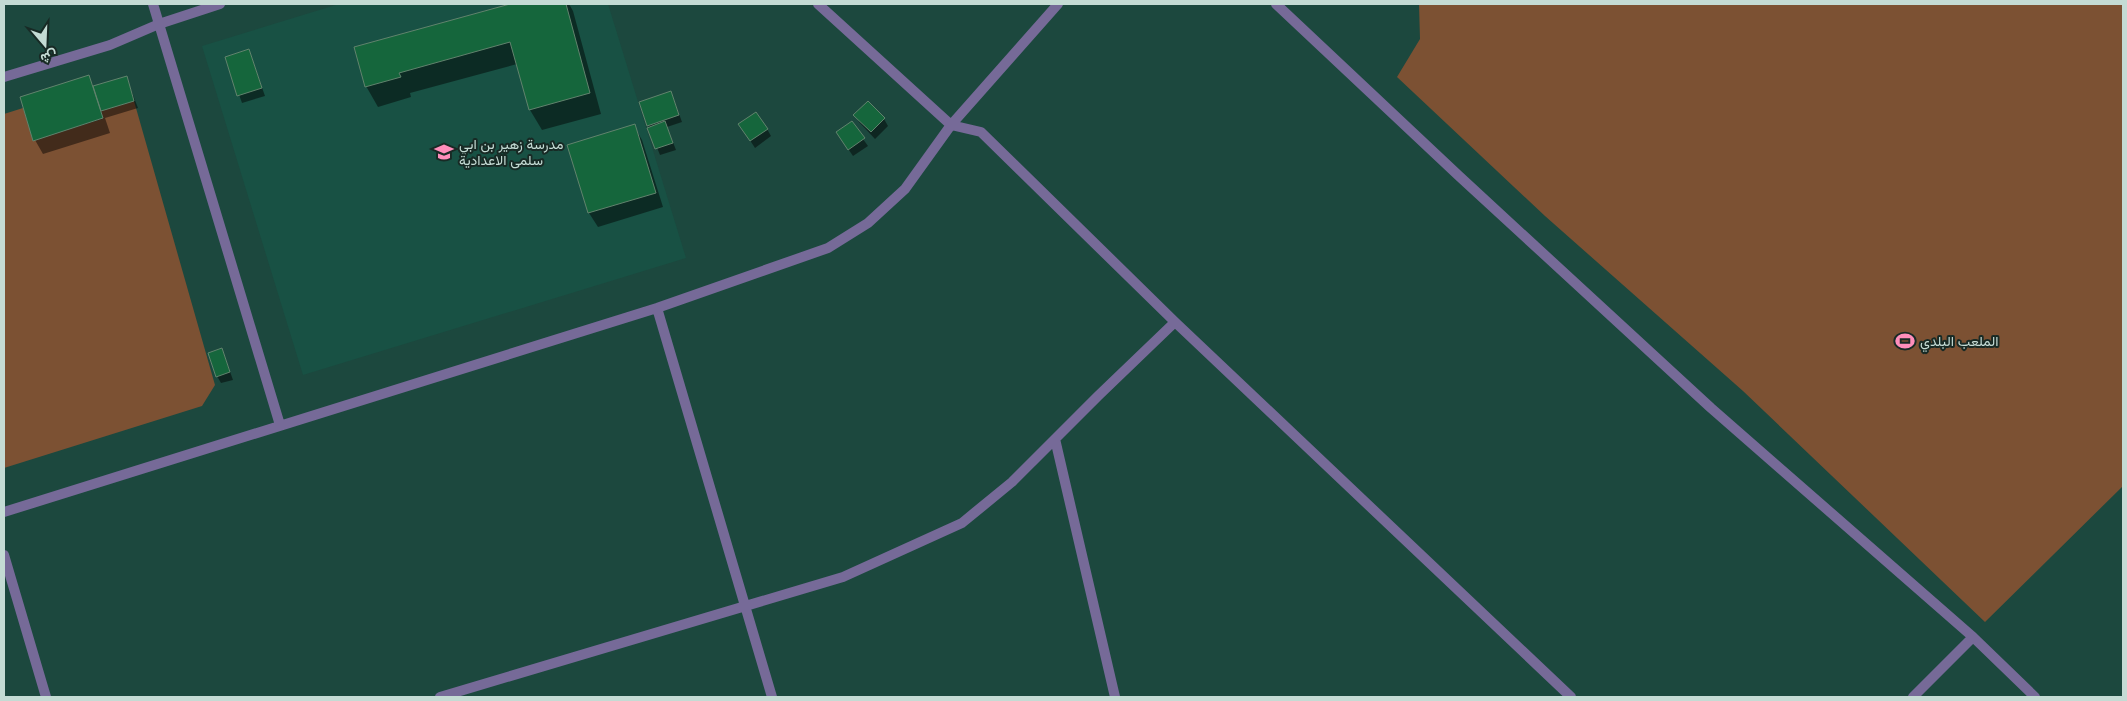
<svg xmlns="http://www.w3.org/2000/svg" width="2127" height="701" font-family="'DM Sans',Vazirmatn,sans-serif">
<rect width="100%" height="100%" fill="#1c483e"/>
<path fill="#185144" d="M339,4H608L686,258L303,375L202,46Z"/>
<path fill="#7c5133" d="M1419,4H2123V486L1985,622L1743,391L1545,216L1397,77L1420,39Z
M134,101L215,385L202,406L4,468V114L23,108L34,140L102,119L101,111Z"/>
<path fill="#0007" d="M515,4H569L573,11L601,114L542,130L530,110L517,64L410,93L411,97L378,107L366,86L355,48Z
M249,51L265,96L242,103L226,58Z
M88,77L94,87L126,77L138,108L105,118L110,133L43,154L35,140Z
M671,92L682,122L667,127L676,150L660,155L648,125Z
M855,115L884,119L888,126L875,139L859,122Z
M634,126L642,140L663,207L598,227L589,213Z
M767,129L771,136L755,148L744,131Z
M863,139L868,146L853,156L842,140Z
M222,349L233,380L221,383L217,376Z"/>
<path fill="#15663c" stroke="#61836d" d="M510,4H566L590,93L529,110L510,42L399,73L401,77L365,87L354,47Z
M249,49L262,88L237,96L225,57Z
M89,75L103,118L33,141L20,97Z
M127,76L134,101L101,111L93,86Z
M671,91L679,115L647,126L639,102Z
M868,101L885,118L871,132L853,115Z
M756,112L768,129L750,141L738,124Z
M665,121L673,143L655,149L647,128Z
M852,121L865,138L848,150L836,132Z
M635,124L656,193L588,213L567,145Z
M222,348L230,372L216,377L208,353Z"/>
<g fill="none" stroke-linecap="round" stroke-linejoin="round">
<path stroke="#766a98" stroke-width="10" d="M153,4L280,425
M818,4L951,125L981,132L1175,322L1571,697
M1276,4L1459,176L1711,408L1973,637L2035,697
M4,77L110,45L159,24L220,4
M657,308L772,697
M1055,439L1115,697
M4,512L657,308L828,248L868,223L905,189L951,125L1058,4
M4,555L46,697
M440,697L843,577L962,523L1012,482L1098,396L1175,322
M1913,697L1973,637"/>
</g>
<defs>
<g id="school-bare" transform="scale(1.5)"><path d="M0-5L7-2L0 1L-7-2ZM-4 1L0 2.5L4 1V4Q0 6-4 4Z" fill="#fe8ebb" stroke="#182a25" stroke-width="2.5" paint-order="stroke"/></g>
<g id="stadium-bare" transform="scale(1.5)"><path d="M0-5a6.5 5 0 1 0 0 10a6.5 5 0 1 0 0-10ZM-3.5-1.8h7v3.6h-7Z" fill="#fe8ebb" stroke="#182a25" stroke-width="2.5" paint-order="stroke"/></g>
</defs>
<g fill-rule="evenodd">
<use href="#school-bare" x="444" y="152"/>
<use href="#stadium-bare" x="1905" y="341"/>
</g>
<g text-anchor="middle" stroke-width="4" stroke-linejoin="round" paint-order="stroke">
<g font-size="14" fill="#c4dbd4" stroke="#182a25" text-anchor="start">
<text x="459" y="149">مدرسة زهير بن ابي<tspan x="459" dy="16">سلمى الاعدادية</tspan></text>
<text x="1920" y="346">الملعب البلدي</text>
</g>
</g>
<rect width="2127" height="701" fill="none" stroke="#c4dbd4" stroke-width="10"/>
<g transform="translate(45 45) rotate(161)" stroke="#182a25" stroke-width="4" paint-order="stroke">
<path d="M0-4L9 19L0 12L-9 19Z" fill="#c4dbd4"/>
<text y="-8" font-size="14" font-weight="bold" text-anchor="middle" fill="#c4dbd4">ش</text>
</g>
</svg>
